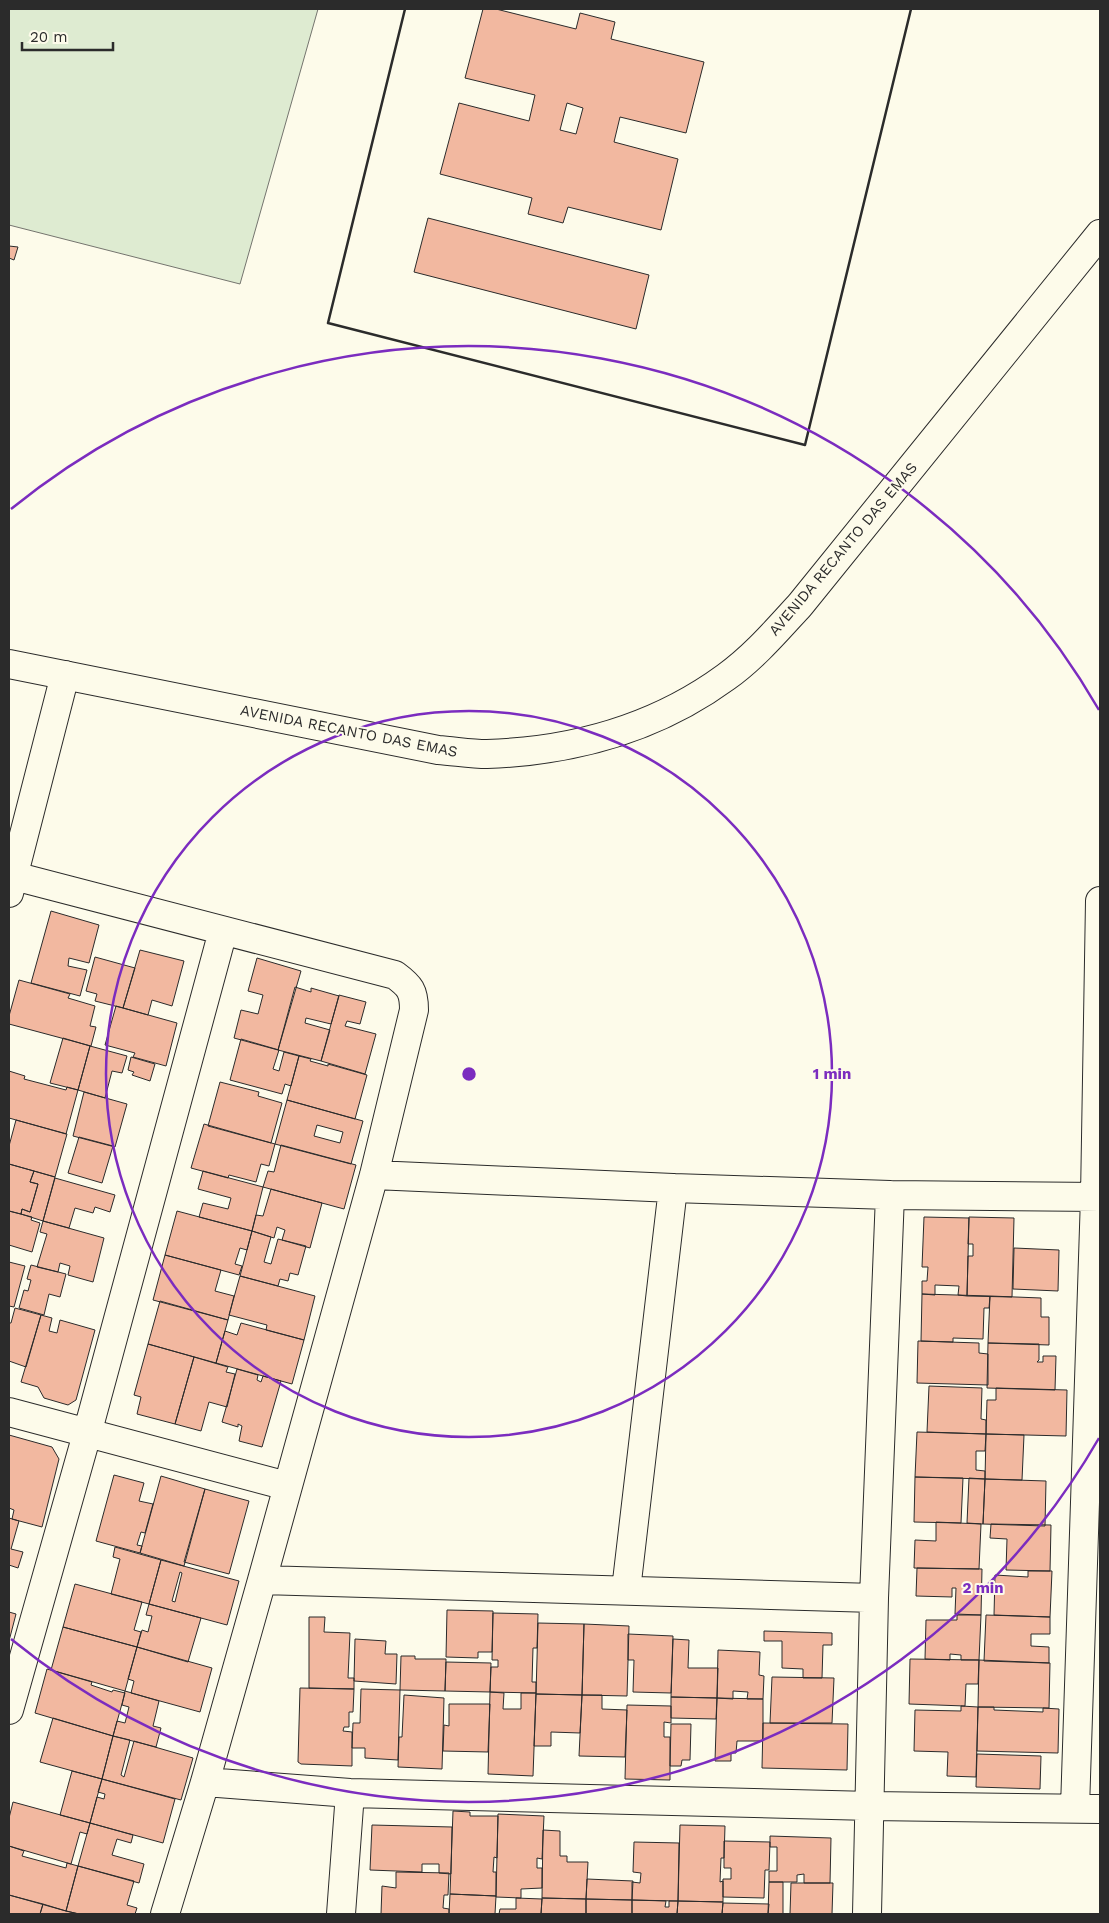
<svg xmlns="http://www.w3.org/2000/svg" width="1109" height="1923" font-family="'Work Sans',sans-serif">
<rect width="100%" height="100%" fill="#fdfbea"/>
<path fill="#deebd1" stroke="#74746e" d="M9,9H318L240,284L9,225Z"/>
<path fill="#f2b8a0" stroke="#2b2b2b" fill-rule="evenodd" d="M483,9H496L576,29L580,13L615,22L611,39L704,62L686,133L620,117L614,142L678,159L661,230L568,207L563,223L528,214L532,198L440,174L459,103L529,121L535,95L465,78ZM567,103L583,108L576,134L560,130Z
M428,218L649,275L636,329L414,272Z
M9,246L18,247L14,260L9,258Z
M51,911L99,925L89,963L69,958L68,966L87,970L80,996L31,983Z
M140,950L184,961L172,1006L152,1000L148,1015L123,1008Z
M95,957L135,968L123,1008L95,1001L97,994L86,991Z
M257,958L301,971L278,1050L234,1038L241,1010L258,1014L263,995L248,991Z
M19,980L70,994L68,998L95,1006L90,1026L96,1027L91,1046L9,1024V1016Z
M295,987L311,992V988L339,996L331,1024L306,1018L305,1023L330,1030L321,1061L278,1050Z
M339,995L366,1002L360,1024L347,1021L345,1026L376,1034L365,1074L321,1061Z
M116,1006L177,1023L166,1066L133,1057L135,1053L105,1045Z
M63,1038L90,1046L78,1090L50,1083Z
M241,1039L279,1050L273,1069L279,1071L284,1052L299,1056L291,1086L285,1084L282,1094L230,1080Z
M90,1046L127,1056L122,1073L112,1071L105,1098L78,1090Z
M299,1056L311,1059L310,1061L328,1066V1064L367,1075L355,1119L287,1100Z
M131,1057L155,1064L150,1081L132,1075L134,1072L128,1070Z
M9,1071L25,1076L24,1079L66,1090L67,1087L78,1090L66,1134L9,1118Z
M220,1082L259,1092L258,1096L282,1103L271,1143L208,1126Z
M84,1092L127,1104L115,1147L73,1136Z
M287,1100L363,1121L351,1164L275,1144ZM317,1125L343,1132L340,1143L314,1136Z
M16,1120L67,1134L55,1177L9,1164V1146Z
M204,1124L275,1144L269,1166L261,1164L256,1182L229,1175L228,1178L191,1168Z
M79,1137L113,1146L102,1183L68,1173Z
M281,1145L356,1165L344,1209L263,1187L268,1171L274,1172Z
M9,1164L34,1171L30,1182L38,1184L30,1212L22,1209L21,1214L9,1211Z
M34,1171L55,1177L43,1221L21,1214L22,1209L30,1212L38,1184L30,1182Z
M203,1171L263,1187L252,1231L199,1217L203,1203L228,1209L231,1198L198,1189Z
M55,1178L115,1195L110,1212L95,1207L93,1213L75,1208L69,1228L43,1221Z
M271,1189L322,1203L310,1248L282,1240L285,1230L277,1227L274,1238L252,1231L256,1215L263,1216Z
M9,1211L32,1217L31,1220L40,1223L32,1252L9,1245Z
M177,1211L252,1231L247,1250L240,1248L235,1264L242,1266L239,1275L165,1255Z
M924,1217L969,1218L967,1296L958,1295L959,1286L935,1285V1295L922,1294V1281H927L928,1267H922Z
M969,1217L1014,1218L1012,1297L967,1296L968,1256H973V1244H968Z
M43,1221L104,1238L93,1282L68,1275L70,1266L60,1263L58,1272L37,1267L47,1234L40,1232Z
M252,1231L271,1237L264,1262L271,1264L278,1239L306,1246L298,1275L290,1273L288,1281L280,1279L278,1286L240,1276Z
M1014,1248L1059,1250L1058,1291L1013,1289Z
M165,1255L221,1270L215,1291L234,1296L228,1320L153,1300Z
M9,1262L25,1266L14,1307L9,1306Z
M31,1265L66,1274L60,1297L49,1294L44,1315L19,1308L24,1290L28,1291L31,1280L27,1279Z
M240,1276L315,1296L304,1340L266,1330L267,1325L229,1315Z
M922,1294L990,1296L989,1308H984L983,1339L953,1338V1342L921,1341Z
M990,1296L1041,1298V1317H1049V1345L988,1343Z
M160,1301L228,1320L216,1363L148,1344Z
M15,1308L41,1315L26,1367L9,1361V1323H11Z
M41,1315L52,1318L49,1331L57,1333L60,1320L95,1330L76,1400L68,1405L44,1398L38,1387L21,1382Z
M241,1323L304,1340L292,1384L216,1363L225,1331L237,1335Z
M918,1341L979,1343V1353L988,1354V1385L917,1383Z
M988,1343L1039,1344V1360L1037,1362H1043V1356H1056L1055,1390L987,1388Z
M148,1344L194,1357L175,1424L137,1414L141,1397L134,1395Z
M194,1357L228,1367L226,1372L235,1374L227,1407L209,1402L201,1431L175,1424Z
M237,1369L258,1375L257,1380L261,1382L263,1376L281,1381L262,1447L239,1441L242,1426L238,1424V1427L222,1422Z
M929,1386L982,1388L981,1419L986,1420V1434L927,1432Z
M996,1388L1067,1390L1066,1436L986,1434L987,1400H996Z
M917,1432L986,1434L985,1451H976V1470L985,1471V1479L915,1477Z
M986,1434L1024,1435L1022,1480L985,1479Z
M9,1435L52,1447L59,1459L42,1527L12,1519L14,1510L9,1508V1510Z
M114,1475L144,1483L139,1501L153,1504L145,1533L141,1532L137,1545L142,1546L140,1553L96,1541Z
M161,1476L205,1489L184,1566L140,1553Z
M915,1477L963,1478L961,1523L914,1522Z
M969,1478L985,1479L983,1524L967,1523Z
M985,1479L1046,1481L1045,1526L983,1524Z
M205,1489L249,1501L229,1574L184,1562Z
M9,1518L19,1521L11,1549L23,1552L18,1568L9,1565Z
M936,1522L981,1524L979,1569L914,1568L915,1540L936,1541Z
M991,1524L1051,1525L1050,1571L1006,1570L1007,1539L990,1538Z
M115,1547L161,1560L149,1604L111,1594L120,1559L113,1557Z
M161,1560L239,1581L227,1625L149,1604ZM180,1572L182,1573L175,1602L172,1601Z
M917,1568L982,1569L981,1615L955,1614L956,1588H952V1597L916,1596Z
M1028,1571H1052L1050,1617L994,1615L995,1575L1028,1577Z
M75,1584L142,1602L134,1630L141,1632L137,1647L63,1627Z
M149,1604L201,1618L188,1662L137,1647L142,1630L148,1632L152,1616L146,1615Z
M447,1610L493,1611L492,1652H478V1658L446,1657Z
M9,1612L16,1614L9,1641Z
M493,1613L538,1614L537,1648H533L532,1682H536V1693L490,1692L491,1667H498V1660H492Z
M957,1615H981L979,1660H961V1655L950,1654V1660L925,1659L926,1620H957Z
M986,1615L1050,1617V1634H1031V1646L1049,1647V1663L984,1661Z
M309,1617H325L324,1632L350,1633L348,1678H354V1689L309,1688Z
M538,1623L584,1624L582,1695L536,1694Z
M584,1624L629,1626L627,1696L582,1695Z
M63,1627L137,1647L125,1691L51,1670Z
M764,1631L832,1633V1645H823L822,1678H803V1669L782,1668V1641H764Z
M628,1634L673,1636L671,1693L633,1692L634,1660H628Z
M355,1639L386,1641L385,1654H397L396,1684L354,1681Z
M673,1639L689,1640L688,1668H718L717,1698L671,1697Z
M137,1647L212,1668L200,1712L131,1693L134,1681L128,1679Z
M718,1650L760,1652L759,1675L764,1676L763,1699H747L748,1692L733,1691V1699L717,1698Z
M401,1656H415V1659H446L445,1691L400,1690Z
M910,1659L979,1660L978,1684H966L965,1706L909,1704Z
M979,1660L1050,1663L1049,1708L978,1707Z
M446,1662L491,1663L490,1692L445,1691Z
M47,1669L92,1682L91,1685L112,1692L113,1690L125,1693L113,1736L35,1713Z
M772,1677L834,1678L832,1723H770Z
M300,1688L354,1689L353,1712H349V1727H344L343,1731L352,1732V1766L301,1764L298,1762Z
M361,1689L400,1690L398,1760L365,1758V1748H352L353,1723H360Z
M125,1691L159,1701L153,1726L161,1728L156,1747L113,1736L117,1721L125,1723L129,1707L122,1705Z
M490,1692L504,1693L503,1709H521V1693H536L533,1776L488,1774Z
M536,1694L582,1695L580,1733L551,1732V1746H534Z
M404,1695L444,1698L442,1769L398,1767L399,1737H402Z
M582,1695H602V1709L627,1710L625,1757L579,1756Z
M671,1697L717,1698L716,1719L671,1718Z
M717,1698L763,1699V1741H737L736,1753H731V1761H715Z
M449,1704H490L488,1752L443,1751L444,1725L449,1726Z
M627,1705L671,1706V1723L664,1722V1737H670V1780L625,1779Z
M961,1706L978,1707L976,1777L947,1776L948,1752L914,1751L915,1710L961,1711Z
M978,1707H994V1710L1043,1712V1708L1059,1709L1058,1753L977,1751Z
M53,1718L113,1736L102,1779L40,1762Z
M763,1723L848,1724L847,1770L762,1768Z
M671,1724H691L690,1760H682L681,1766H670Z
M113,1736L130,1740L121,1775L124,1777L134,1741L193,1758L181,1800L102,1779Z
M977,1754L1041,1756L1040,1789L976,1787Z
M72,1771L102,1779L90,1823L60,1815Z
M102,1779L175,1799L163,1843L90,1823L97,1797L104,1799L105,1794L98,1792Z
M13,1802L90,1823L87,1834L80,1832L71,1864L9,1846V1818Z
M453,1811L470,1812V1816H498L497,1858L494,1857L493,1872H496V1896L450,1894Z
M498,1814L544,1816L542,1859L537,1858V1868H542V1888L521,1889V1898L496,1897Z
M90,1823L133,1835L131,1843L117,1839L112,1855L144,1864L139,1883L78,1866Z
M372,1825L452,1827L451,1874L439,1873V1864H422V1872L370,1870Z
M680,1825L725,1826L724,1858H721L720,1882L723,1881V1902L678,1901Z
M543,1830L560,1831V1856H567V1862H588L586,1899L542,1898Z
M770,1836L831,1838L830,1883H804V1874L797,1875V1882H769V1871H777V1847H770Z
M724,1841L770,1842L769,1870H765L764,1898L723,1897V1879H731V1868H724Z
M634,1842L679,1843L678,1901L632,1900V1882L640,1883L641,1873L633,1872Z
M9,1846L24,1851L22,1856L66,1868L67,1863L78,1866L66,1911L9,1895Z
M78,1866L134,1881L127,1905L137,1908L135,1914H79L66,1911Z
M396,1872L449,1873L448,1895H444L443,1908L449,1909V1914H381L382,1886L396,1888Z
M587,1879L633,1881L632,1900L586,1899Z
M769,1882H783V1914H768Z
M791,1883H833L832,1914H790Z
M450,1894L496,1896L495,1914H449Z
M9,1895L43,1904L40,1914H9Z
M516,1898L542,1899L541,1914H499L500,1909H516Z
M542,1898L586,1899V1914H541Z
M586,1899L632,1900V1914H586Z
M632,1900L666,1901L665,1907H669V1901H678L677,1914H632Z
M678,1901L723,1902L722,1914H677Z
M723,1903L769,1904L768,1914H722Z
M43,1904L66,1911L79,1914H40Z"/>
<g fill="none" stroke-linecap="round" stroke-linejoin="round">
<g stroke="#2b2b2b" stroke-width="30">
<path id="street" d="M14,876L395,975C410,986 414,991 414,1010L374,1175L262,1580L205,1782L165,1914
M9,893L65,675
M374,1175L673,1188L890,1195L1100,1197
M9,1412L287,1486
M262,1580L874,1598
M626,1590L673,1188
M9,1710L87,1434L223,931
M205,1782L350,1793L871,1806L1100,1809
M1075,1808L1095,1197L1100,901
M341,1914L350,1793
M867,1914L874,1598L890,1195"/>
</g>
<g stroke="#2b2b2b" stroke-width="30">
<path id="secondary" d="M9,664L438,750C454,751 471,754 487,754C575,751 655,729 726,677C754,657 777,630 800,605L1100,234"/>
</g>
<use href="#street" stroke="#fdfbea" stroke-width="28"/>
<use href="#secondary" stroke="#fdfbea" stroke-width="28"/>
<path stroke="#2b2b2b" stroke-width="2.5" d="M405,9L328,323L805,445L911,9"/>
</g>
<g fill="none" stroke="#7b2cbf" stroke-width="2.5">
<circle cx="469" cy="1074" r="363"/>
<path d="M1099 1438A727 727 0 0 1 11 1639M11 509A727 727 0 0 1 1099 710"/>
</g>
<g text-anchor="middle" stroke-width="4" stroke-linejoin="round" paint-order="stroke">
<g font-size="15" fill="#2b2b2b" stroke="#fdfbea">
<text transform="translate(843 549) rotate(-50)" y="5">AVENIDA RECANTO DAS EMAS</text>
<text transform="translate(349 731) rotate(11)" y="5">AVENIDA RECANTO DAS EMAS</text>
</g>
</g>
<circle cx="469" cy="1074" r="8" fill="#7b2cbf" stroke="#fdfbea" stroke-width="2.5"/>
<g font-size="15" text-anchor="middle" font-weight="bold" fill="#7b2cbf" stroke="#fdfbea" stroke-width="4" stroke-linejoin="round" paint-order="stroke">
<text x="832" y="1079">1 min</text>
<text x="983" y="1593">2 min</text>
</g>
<rect width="1109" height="1923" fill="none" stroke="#2b2b2b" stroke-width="20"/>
<path d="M22 42v8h91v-8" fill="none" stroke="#2b2b2b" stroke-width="2.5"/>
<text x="30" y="42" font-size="15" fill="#2b2b2b" stroke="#fdfbea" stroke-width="4" paint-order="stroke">20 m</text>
</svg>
